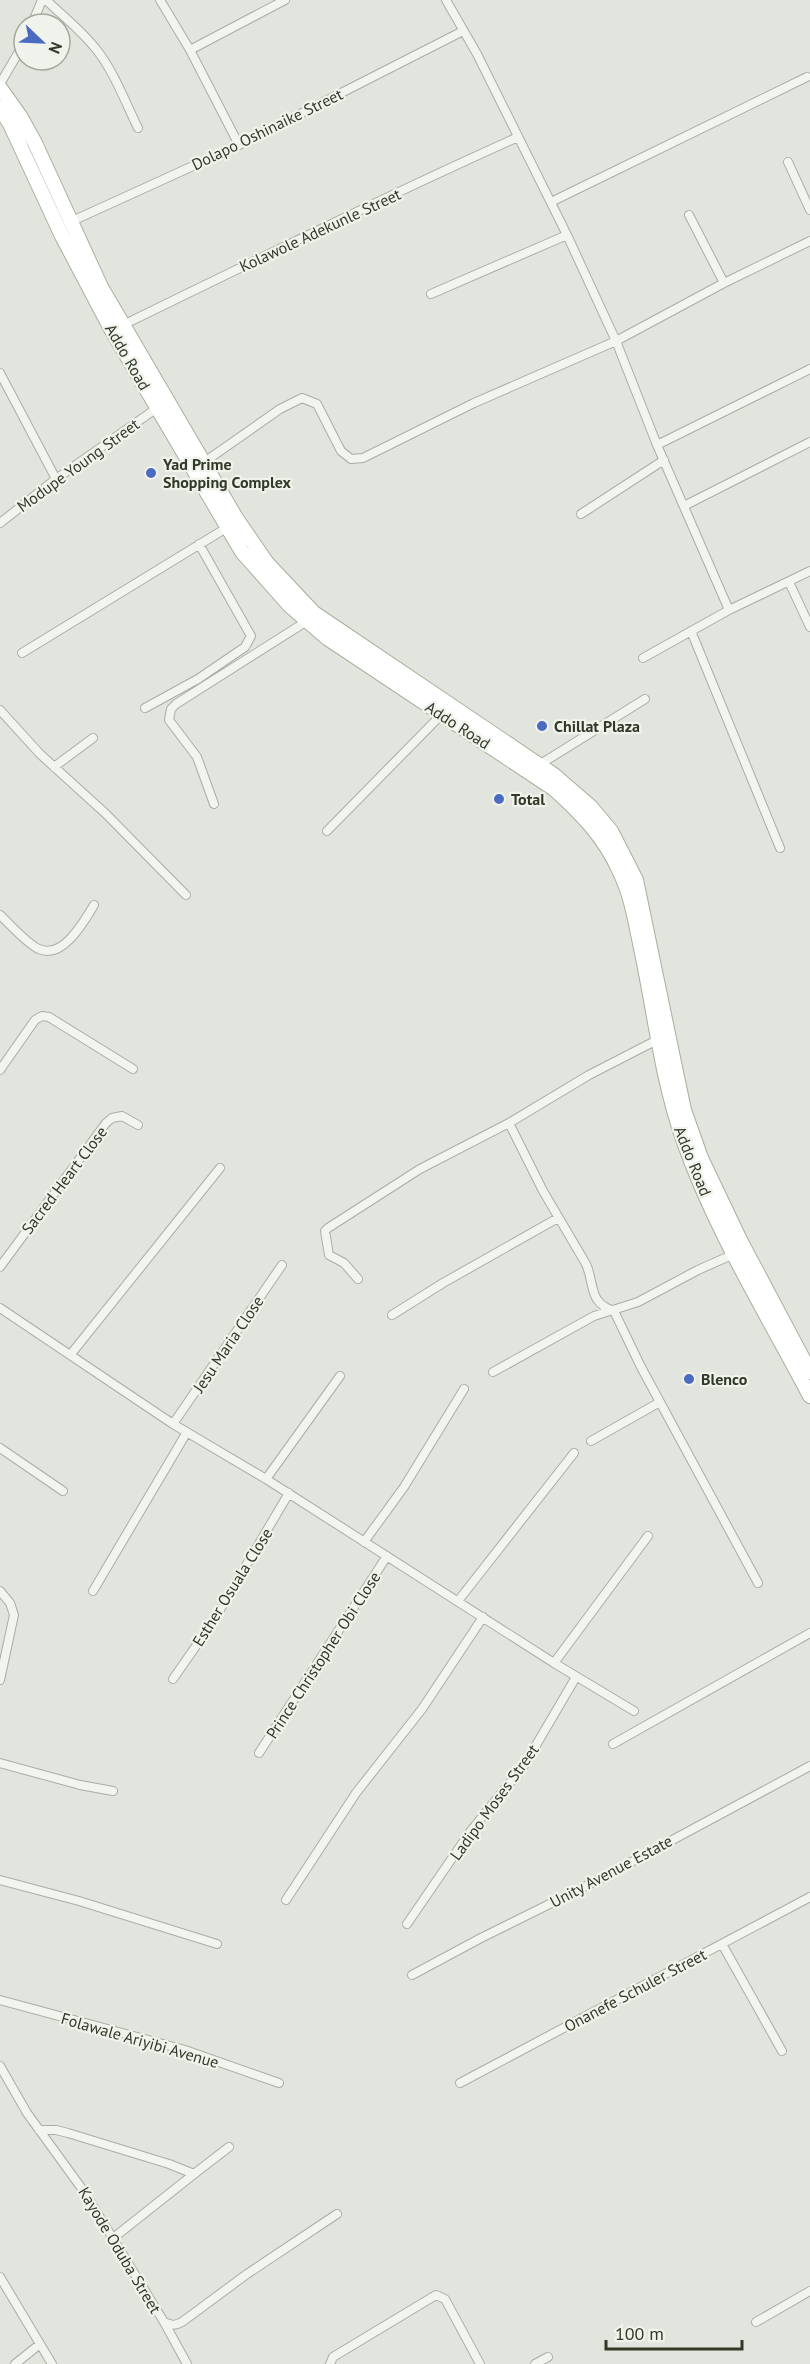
<svg xmlns="http://www.w3.org/2000/svg" width="810" height="2364" font-family="'PT Sans',sans-serif">
<rect width="100%" height="100%" fill="#e1e5dd"/>
<g fill="none" stroke-linecap="round" stroke-linejoin="round">
<g stroke="#a9aea3" stroke-width="10">
<path id="minor" d="M46,0C63,16 82,31 96,49C115,73 125,102 138,128
M160,0L190,50L239,145
M32,24L42,0
M190,50L285,0
M0,84L24,43
M788,162L810,210
M551,202L807,77
M689,215L724,283
M70,222L239,145L463,31
M567,235L616,341L657,445L729,610L810,571
M431,294L567,235L477,54L446,0
M123,325C254,261 385,197 518,137
M0,373L56,479
M657,445L810,369
M200,465L280,409L302,398L317,404L341,451L351,459L363,458L474,403L616,341L724,283L810,241
M684,506L810,442
M581,514L664,460
M0,523L56,479L157,408
M789,582L810,627
M691,631L780,848
M22,653L228,527
M643,658L729,610
M145,708L198,679L245,647L251,636L199,544
M0,710L40,754L105,813L186,895
M539,765L645,699
M54,767L93,738
M214,804L197,757L169,720L171,709L176,704L307,621
M327,831L442,714
M0,915C10,924 27,944 39,949C63,960 85,920 94,905
M0,1070L35,1020L42,1016L49,1017L133,1069
M509,1123L543,1191L586,1264C595,1284 588,1303 614,1311L641,1367L758,1583
M0,1267L106,1123L112,1118L122,1116L138,1125
M358,1279L344,1263L329,1255L325,1231L328,1228L420,1169L509,1123L589,1075L659,1039
M0,1308L173,1424L266,1479L554,1663L634,1711
M392,1315L443,1283L558,1218
M71,1354L220,1168
M493,1372L594,1316L638,1302L698,1270L734,1254
M173,1424L282,1265
M591,1441L660,1402
M0,1448L63,1491
M266,1479L340,1376
M364,1542L404,1487L464,1389
M0,1591L10,1603L14,1615L0,1680
M93,1591L187,1432
M458,1601L574,1453
M554,1663L648,1536
M173,1679L212,1623L289,1493
M613,1744L810,1633
M259,1753L387,1556
M0,1763L80,1785L113,1791
M0,1880L79,1901L217,1944
M286,1900L356,1793L422,1709L483,1617
M407,1924L470,1832L525,1764L576,1677
M722,1944L782,2051
M412,1975L481,1938L598,1880L810,1766
M0,2000L185,2050L279,2083
M0,2066L27,2113L85,2193L164,2322C171,2325 175,2326 182,2322L247,2274L337,2214
M460,2083L810,1897
M39,2130H56L68,2133L169,2164L194,2174L112,2239
M194,2174L229,2147
M0,2277L52,2364
M164,2322L187,2364
M756,2322L810,2291
M15,2364L40,2344
M330,2364L333,2357L436,2295L445,2299L480,2364
M535,2364L548,2357"/>
</g>
<g stroke="#a7b09d" stroke-width="16">
<path id="primary" d="M0,88L20,116L35,143L101,287L236,518L267,563L314,613L554,775L591,807L611,831L636,880L677,1077L684,1110L701,1158L740,1240L810,1372
M0,108L10,124L62,236L111,329L242,552L290,606L327,638L554,789C581,813 604,837 619,870C632,896 636,925 642,953C655,1015 662,1079 683,1139C714,1229 766,1312 810,1396"/>
</g>
<use href="#minor" stroke="#f1f4ef" stroke-width="8"/>
<use href="#primary" stroke="#fff" stroke-width="14"/>
</g>
<g fill="#4b6bc0" stroke="#f0f3ec" stroke-width="2">
<circle cx="151" cy="473" r="6"/>
<circle cx="542" cy="726" r="6"/>
<circle cx="499" cy="799" r="6"/>
<circle cx="689" cy="1379" r="6"/>
</g>
<g text-anchor="middle" stroke-width="4.5" stroke-linejoin="round" paint-order="stroke">
<g font-size="16" fill="#313a28" stroke="#f0f3ec">
<text transform="translate(267 129) rotate(-26)" y="6">Dolapo Oshinaike Street</text>
<text transform="translate(320 230) rotate(-25)" y="6">Kolawole Adekunle Street</text>
<text transform="translate(128 357) rotate(60)" y="6">Addo Road</text>
<text transform="translate(78 465) rotate(-36)" y="6">Modupe Young Street</text>
<text transform="translate(458 725) rotate(33)" y="6">Addo Road</text>
<text transform="translate(693 1161) rotate(68)" y="6">Addo Road</text>
<text transform="translate(64 1180) rotate(-53)" y="6">Sacred Heart Close</text>
<text transform="translate(228 1344) rotate(-56)" y="6">Jesu Maria Close</text>
<text transform="translate(232 1587) rotate(-58)" y="6">Esther Osuala Close</text>
<text transform="translate(323 1655) rotate(-57)" y="6">Prince Christopher Obi Close</text>
<text transform="translate(494 1802) rotate(-54)" y="6">Ladipo Moses Street</text>
<text transform="translate(611 1871) rotate(-28)" y="6">Unity Avenue Estate</text>
<text transform="translate(635 1990) rotate(-28)" y="6">Onanefe Schuler Street</text>
<text transform="translate(140 2040) rotate(16)" y="6">Folawale Ariyibi Avenue</text>
<text transform="translate(120 2250) rotate(59)" y="6">Kayode Oduba Street</text>
</g>
<g font-size="16" font-weight="bold" fill="#313a28" stroke="#f0f3ec" text-anchor="start">
<text x="163" y="470">Yad Prime<tspan x="163" dy="18">Shopping Complex</tspan></text>
<text x="554" y="732">Chillat Plaza</text>
<text x="511" y="805">Total</text>
<text x="701" y="1385">Blenco</text>
</g>
</g>
<g transform="translate(42 42) rotate(113)"><circle r="28" fill="#f0f3ec" stroke="#a4a99e" stroke-width="1.5"/>
<path d="M0-4.5L10 22L0 15L-10 22Z" fill="#4b6bc0"/>
<text y="-9" font-size="16" font-weight="bold" text-anchor="middle" fill="#313a28">N</text>
</g>
<path d="M606 2340v9h136v-9" fill="none" stroke="#313a28" stroke-width="3"/>
<text x="615" y="2340" font-size="18" fill="#313a28" stroke="#f0f3ec" stroke-width="4.5" paint-order="stroke">100 m</text>
</svg>
